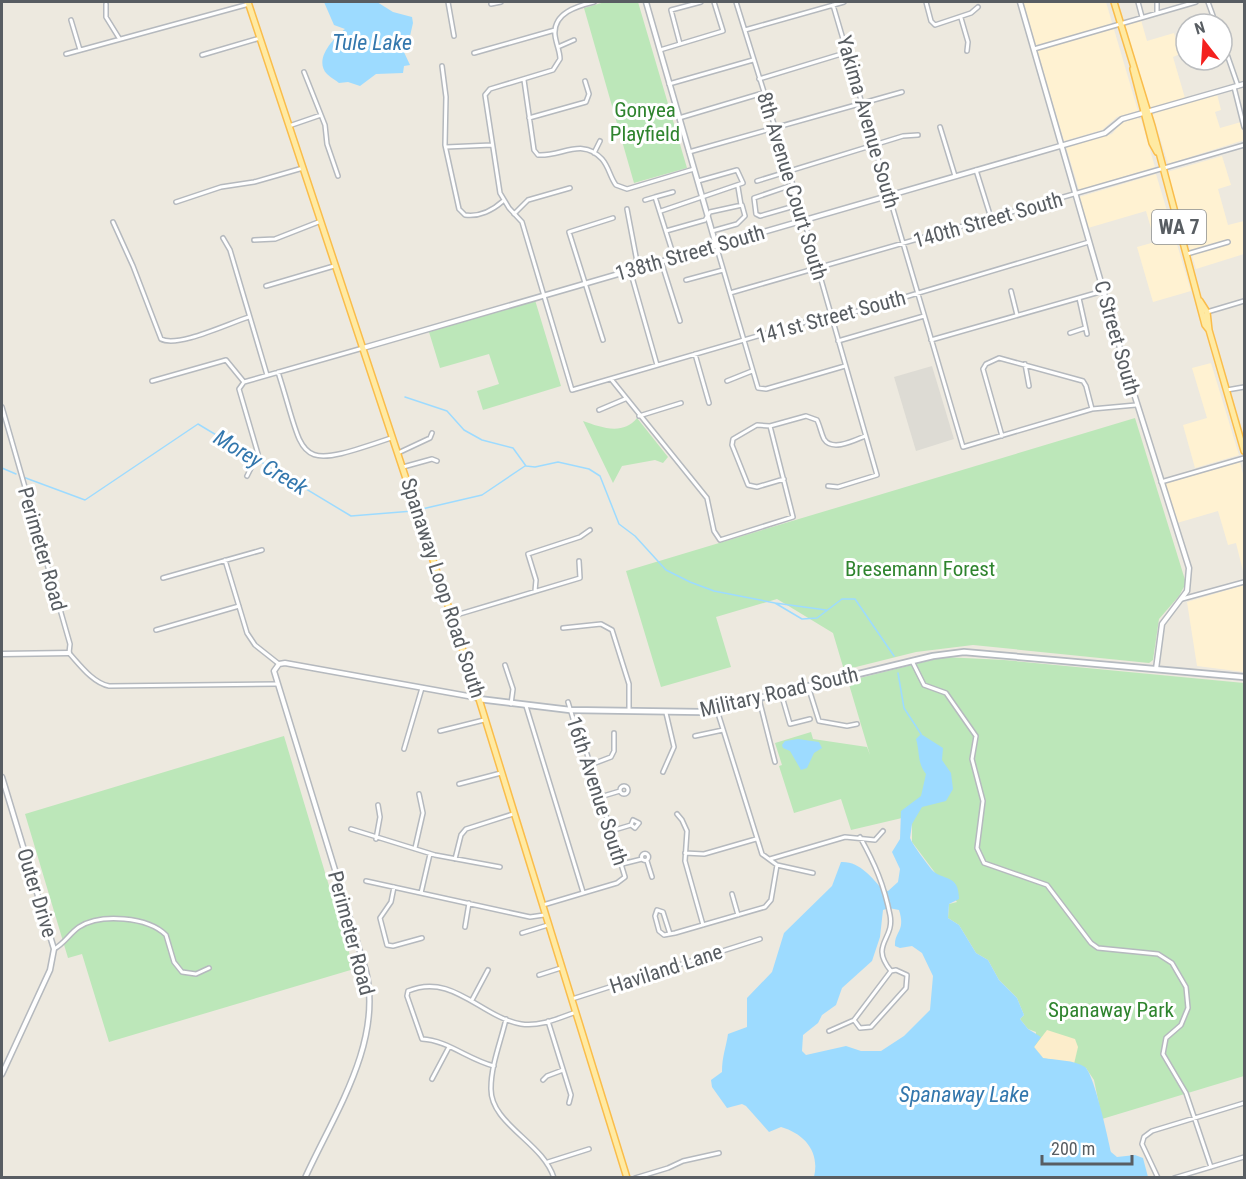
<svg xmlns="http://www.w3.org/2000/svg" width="1246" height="1179" font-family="'Roboto Condensed',sans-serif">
<rect width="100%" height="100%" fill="#ede9df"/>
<path fill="#fff2d2" d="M1023,2H1106L1138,111L1117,117L1102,130L1064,141Z
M1141,20L1147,41L1174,33L1180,54L1173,57L1185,98L1153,108L1148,104L1125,25Z
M1217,94L1221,110L1215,112L1220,128L1241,122L1244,140L1168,164L1153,115L1156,112Z
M1137,118L1141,119L1155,167L1079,190L1066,147L1112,134L1121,123Z
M1222,156L1231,185L1218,189L1228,225L1244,221V254L1196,269L1167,172Z
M1156,174L1191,291L1153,302L1137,247L1155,242L1146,211L1088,228L1079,197Z
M1211,363L1239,455L1195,468L1183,425L1207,418L1192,368Z
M1240,462L1244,478V575L1236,543L1228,545L1218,511L1177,523L1164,484Z
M1244,585V672L1197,666L1187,602Z"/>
<path fill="#dddbd4" d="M932,366L954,439L916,451L894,377Z"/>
<path fill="#bce7b9" d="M605,2H638L687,168L634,183L584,8Z
M535,300L561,386L483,410L477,391L499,384L489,354L440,368L429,332Z
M637,418L668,457L663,463L655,460L622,466L613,483L583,421C600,427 623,436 637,418Z
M1135,418L1186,583L1179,596L1159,619L1153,660L1149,663L973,645L916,652L844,670L833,633L777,599L716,617L731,667L661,687L626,571Z
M944,657L1004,660L1244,683V1076L1102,1119L1094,1080L1086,1068L1043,1058L1034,1047L1036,1032L1028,1029L1020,1019L1024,1015L1017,998L999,980L988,960L976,953L959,925L948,918L949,904L957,902L912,842V824L902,818L851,830L841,799L794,813L779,766L782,765L775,743L811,732L813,739L867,747L870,755L848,681Z
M284,736L354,969L109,1042L82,954L68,958L25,814Z"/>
<path fill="#fcedcb" d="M1047,1030L1075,1039L1078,1047L1074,1064L1043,1058L1034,1047Z"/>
<path fill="#9ddbff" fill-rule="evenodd" d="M324,2H377L393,12L412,17L413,23L407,49L403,50L410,65L404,66L403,73L376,74L360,86L348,82L339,83C336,80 331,78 327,74C313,59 334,38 345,29L334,25Z
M921,734L943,748L942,760L951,773L953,789L946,801L922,807L912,824L910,838C914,847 926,862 932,870C942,881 959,873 959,899L949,904L948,918L959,925L976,953L988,960L999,980L1017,998L1024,1015L1020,1019L1028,1029L1041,1037L1034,1047L1043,1058C1055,1060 1075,1060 1085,1067C1094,1074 1108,1138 1111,1152L1117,1157L1135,1155L1143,1158L1148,1177H814C820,1152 805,1134 781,1127L769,1132L746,1106L742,1104L727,1108L712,1087L711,1080L722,1072C722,1056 726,1048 728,1034L747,1027V998L772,972L784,933L832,886L841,862C860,861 872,878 883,890L888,891L898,882L900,869L892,852L900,839L901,811L921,796L926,774C917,763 920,752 916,739ZM889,908L899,910C906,932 894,931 895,946L900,948L912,946L922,953L933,976L930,1010L904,1036L881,1051H861L846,1046L806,1055L802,1051L803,1035L818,1023L822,1015L836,1005L842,988L872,961L880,937L883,910Z
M798,739L819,742L822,748L814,753L807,768L801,770L790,751L783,748L782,745L785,741Z"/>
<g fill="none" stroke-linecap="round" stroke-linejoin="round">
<path stroke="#9ddbff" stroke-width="1.5" d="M405,397L447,411L464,430L482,440L513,448L526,466L535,467L558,462L589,469L600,476L619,524L635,536L666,570L690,582L714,591L775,603L802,619L817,618L842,599H855L894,656
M2,468L16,474
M23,477L85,500L198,424L351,516L413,511
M422,509L482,495L525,466
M775,603L826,610
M898,673L904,708L921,734"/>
<g stroke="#b5b9be" stroke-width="6">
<path id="minor" d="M448,2L454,36
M594,2C577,6 553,13 555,35C556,44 560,51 560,59L553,70L490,89L485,95L500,193L509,208L522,222L572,390L823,317H837L865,309L1089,242
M736,2L806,227L877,475L838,487L828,486
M926,2L931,21L935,25L971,13L978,7
M1138,2L1142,17
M1157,2V12
M1208,2L1216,24
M106,4V17L119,38
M491,4L501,2
M833,5L963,447L1092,409L1136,405
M961,18L968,42L967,51
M71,20L80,50
M745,30L844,2
M1222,40L1238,86
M680,44L671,10L701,2
M558,47L574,40
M1034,49L1196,2
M660,50L723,31L714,2
M474,53L555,30
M66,54L249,4
M202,55L260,38
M442,66L446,97L445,145L459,209L465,215C479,217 493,210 503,201
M304,72L325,125L327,144L338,176
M759,79L848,52
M524,80L534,150L538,155C561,157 582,137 602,159C609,167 610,177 616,185L627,189L694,169
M669,84L753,60
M1234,87L1244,127
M529,118L586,102L589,94L585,81
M679,118L763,93
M289,126L321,115
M940,127L955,176
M446,147L492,145
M689,152L902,92
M594,153L600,141
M976,170L991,218
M757,181L903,136L918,135
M792,185L754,198L756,214L760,216L798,205
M738,187L741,205
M655,197L673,192
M645,200L655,197L674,257
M176,202L221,187L254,182L303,168
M627,209L638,267
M661,211L743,183L737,170L698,181
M514,214L528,200L570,188
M113,222L133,266L161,339C178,348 229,323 249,317
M666,231L705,220L710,212L742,205L745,216L737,224L712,231
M223,238L230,250L267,375
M254,240L275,239L321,221
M716,245L758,388L766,389L845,366
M1187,254L1228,242
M661,261L680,321
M630,270L657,365
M686,280L723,270
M266,286L334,266
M1011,291L1017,315
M730,293L1244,145
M1079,298L1087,334
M1207,312L1244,301
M1070,333L1085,328
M603,340L569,232L613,218
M931,340L1103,291
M838,341L924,316
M695,354L709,403
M1025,364L1029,386
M278,372C307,462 292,472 391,438
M611,379L707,498L714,531L720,540L793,517L770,426
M152,381L226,360L244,382
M727,381L752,371
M244,382L363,348
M244,382L239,389L258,454L247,476
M1227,390L1244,387
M2,407L70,644L69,653C80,665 93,683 109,686L277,684
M599,410L625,399
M639,416L681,403
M1002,436L983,369L986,364L999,358L1083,381L1086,386L1092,409
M398,453L430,438L432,433
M403,467L432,459L437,461
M784,479L757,487L748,485L732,445L733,439L757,425L770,426L806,416L817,420C820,426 821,433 824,439C832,452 855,440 865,436
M1161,482L1244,458
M225,560L247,633L255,645L279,664
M163,578L262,550
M535,591L536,580L528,554L580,537L590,530
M1182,599L1244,582
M453,616L580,578L579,561
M563,628L601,624L612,630L629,684V710
M156,630L239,606
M912,661L924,685L946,693L976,736L972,759L983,801L977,848L984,863L1047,885L1091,943L1098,948L1158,954L1172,963L1186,987L1188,1008L1181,1025L1166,1038L1163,1054L1186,1093L1211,1167
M505,665L513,689L511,704
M808,686L819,721L847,726L857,724
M781,693L790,724L810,719
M759,699L775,762
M526,706L583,892
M717,710L762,854L777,865L813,873
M440,731L484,720
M695,736L723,730
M404,749L422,688
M590,765L611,757L614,751V733
M663,772L674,747L666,713
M459,784L501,773
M620 790a4 4 0 1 1 8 0a4 4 0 1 1-8 0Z
M600,797L620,791
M677,814L682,820L687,831L685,861L703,925
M351,829L435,855L500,867
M611,831L631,825L635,828L639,823L633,820L631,825
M860,837C875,864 884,885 890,915C895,940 869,944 891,971
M376,839L380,817L378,805
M415,848L423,813L419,794
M685,853L704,854L756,839
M641.5 857a3.5 3.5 0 1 1 7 0a3.5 3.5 0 1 1-7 0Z
M455,859L461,835L466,829L513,814
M770,859L845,837L875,840L883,831
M647,861L652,877
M622,864L642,859
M366,881L530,917L544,915
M394,887L391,902L380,918L387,945L393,946L422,938
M421,893L430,854
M732,894L738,915
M543,905L617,883L625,877L587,754L580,742L568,702
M465,927L469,903
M522,933L548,925
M670,934L663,912L657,910L655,916L659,931L664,935L675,933L765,907L771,900L777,865
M54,949C64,944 70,933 79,927C101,913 148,917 166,935L174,962L182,972L196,974L209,968
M539,975L561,968
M572,999L760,939
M472,1000L488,970
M506,1019C501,1041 491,1065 491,1088C490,1124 543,1142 554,1178
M854,1020L860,1028L871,1027L906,988L907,975L896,970L891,971
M548,1021L571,1095L569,1103
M829,1031L854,1020L891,971
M494,1066C469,1060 447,1040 422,1039L407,996L408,991C452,972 481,1017 521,1024C540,1027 559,1018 576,1012
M432,1079L449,1047
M543,1080L547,1076L563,1070
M548,1162L589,1149
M635,1178L668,1168L683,1161L719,1153
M1158,1178L1142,1144L1144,1137L1152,1131L1244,1103
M1174,1178L1244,1157"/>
</g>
<g stroke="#b5b9be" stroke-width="7">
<path id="tertiary" d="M646,2L716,245
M1020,2L1124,362L1189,568L1187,591L1162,624L1156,669
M363,348L1105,133L1122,119L1244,84
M2,654L69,653
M2,777L54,949L50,970L2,1074
M305,1178C334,1114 383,1043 366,971L274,671L279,664L285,663L479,698"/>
</g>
<g stroke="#b5bac0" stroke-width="8">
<path id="secondary" d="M479,699L570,710L701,712L933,656L964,652L1244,677"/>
</g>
<g stroke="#fabd4b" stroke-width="8">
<path id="primary" d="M248,2L479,699L627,1178
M1114,2L1152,126L1205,325L1209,330L1244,451
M1133,69L1152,143L1157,152
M1200,301L1207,312L1209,330"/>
</g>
<use href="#minor" stroke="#fff" stroke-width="3"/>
<use href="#tertiary" stroke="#fff" stroke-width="4"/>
<use href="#secondary" stroke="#fff" stroke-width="4.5"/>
<use href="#primary" stroke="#ffeaa2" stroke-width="5"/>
</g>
<g text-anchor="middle" stroke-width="6" stroke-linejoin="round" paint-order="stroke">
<rect fill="#fff" stroke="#8a8e91" stroke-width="1.5" x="1152" y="210" width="54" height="34" rx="4.5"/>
<g font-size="20" font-weight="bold" fill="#585d62">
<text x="1179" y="234">WA 7</text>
</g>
<g font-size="21" fill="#2f842e" stroke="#fff">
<text x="645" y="117">Gonyea<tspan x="645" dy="24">Playfield</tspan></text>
<text x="920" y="576">Bresemann Forest</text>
<text x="1111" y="1017">Spanaway Park</text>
</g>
<g font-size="21" fill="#585d62" stroke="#fff">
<text transform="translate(868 122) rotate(74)" y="7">Yakima Avenue South</text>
<text transform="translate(792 186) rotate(73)" y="7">8th Avenue Court South</text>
<text transform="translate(988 220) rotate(-16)" y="7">140th Street South</text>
<text transform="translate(690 253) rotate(-16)" y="7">138th Street South</text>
<text transform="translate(831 317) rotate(-15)" y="7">141st Street South</text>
<text transform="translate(1117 338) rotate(74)" y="7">C Street South</text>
<text transform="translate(42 549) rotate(74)" y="7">Perimeter Road</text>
<text transform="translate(443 588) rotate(72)" y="7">Spanaway Loop Road South</text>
<text transform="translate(779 692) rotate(-13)" y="7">Military Road South</text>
<text transform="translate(597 791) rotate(72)" y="7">16th Avenue South</text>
<text transform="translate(37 893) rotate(73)" y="7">Outer Drive</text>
<text transform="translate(351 933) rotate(75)" y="7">Perimeter Road</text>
<text transform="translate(666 969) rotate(-18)" y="7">Haviland Lane</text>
</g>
<g font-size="22" font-style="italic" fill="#3377ad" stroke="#fff">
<text x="372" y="50">Tule Lake</text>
<text transform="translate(261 462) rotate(31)" y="8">Morey Creek</text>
<text x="964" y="1102">Spanaway Lake</text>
</g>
</g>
<rect width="1246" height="1179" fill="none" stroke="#585d62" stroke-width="6"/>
<g transform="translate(1204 42) rotate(343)"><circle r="28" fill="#ffffff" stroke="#bcbec0" stroke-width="1.5"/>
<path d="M0-4.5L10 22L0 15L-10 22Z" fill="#f4211e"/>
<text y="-9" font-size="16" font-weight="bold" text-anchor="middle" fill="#585d62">N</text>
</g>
<path d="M1042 1155v9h90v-9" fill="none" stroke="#585d62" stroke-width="3"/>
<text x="1051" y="1155" font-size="18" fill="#585d62" stroke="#ffffff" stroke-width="4.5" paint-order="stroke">200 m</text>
</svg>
